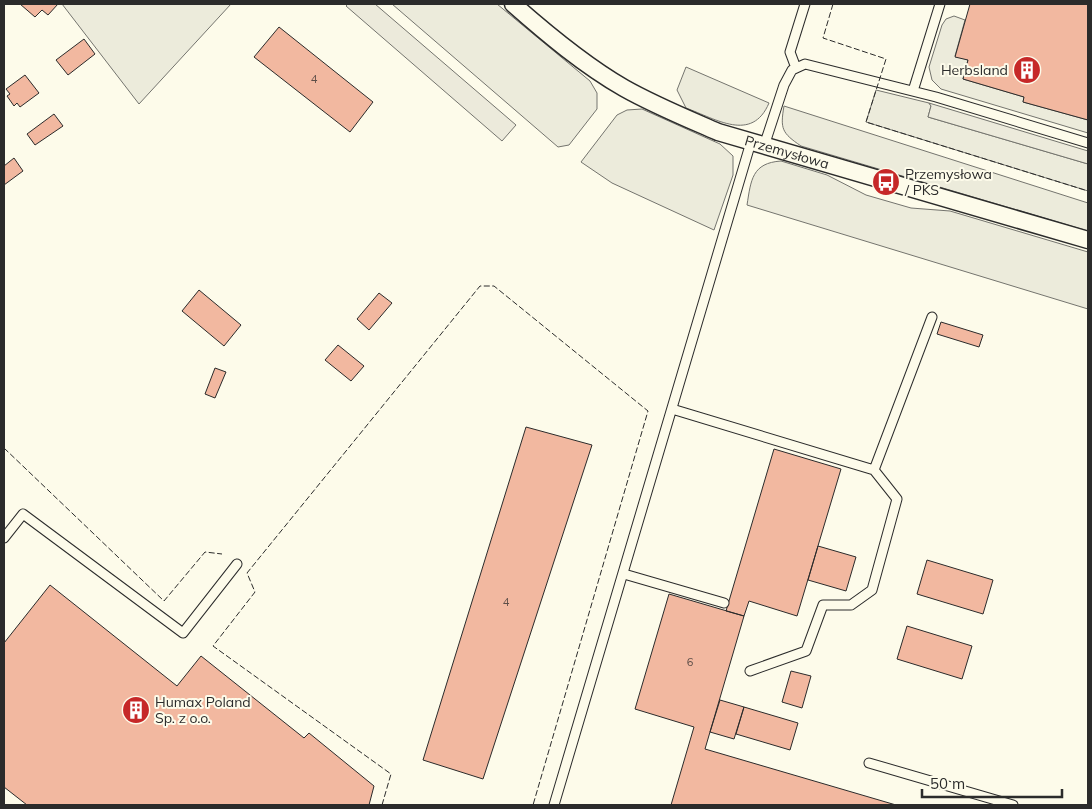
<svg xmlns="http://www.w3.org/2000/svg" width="1092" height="809" font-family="Mulish,sans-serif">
<rect width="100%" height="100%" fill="#fdfbea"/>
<path fill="#ecebdb" stroke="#74746e" d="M62,4H231L139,104Z
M392,4H497L590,81L597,93V109L569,145L558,147Z
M954,16L965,20L955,56L968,60L963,79L1024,97L1023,102L1088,120V133L941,89L932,80L929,67L942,25L946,19Z
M686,67L769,103C752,143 716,119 686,108L677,90Z
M876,90L929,103L931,106L928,117L1088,164V191L866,122Z
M784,106L1088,203V231L801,146C782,133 780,129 784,106Z
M642,109L720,144L733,156V175L714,230L612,183L581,162L617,115L627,110Z
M781,161L827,175L866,195L911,208L950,211L1088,252V309L747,205C751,180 752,163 781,161Z"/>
<path fill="#eceadb" stroke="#74746e" d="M348,4H375L516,125L502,141L346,6Z
M929,103L1088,151V164L928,117L931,106Z"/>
<path fill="#f2b8a0" stroke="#2b2b2b" d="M20,4H58L48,15L42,10L35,17Z
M970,4H1088V120L1023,102L1024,97L963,79L968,60L955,57Z
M279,27L373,102L350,132L254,57Z
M84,39L95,54L68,75L56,60Z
M25,75L39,93L20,107L17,103L14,106L7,96L10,94L6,89Z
M54,114L63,126L35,145L27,134Z
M14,158L23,171L4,185V166Z
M199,290L241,325L224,346L182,311Z
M379,293L392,303L369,330L357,319Z
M941,322L983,335L979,347L937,334Z
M338,345L364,366L351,381L325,360Z
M215,368L226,372L215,398L205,394Z
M526,427L592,445L483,779L423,760Z
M774,449L841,469L797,616L749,601L744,616L726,611Z
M818,546L856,557L846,591L808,580Z
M927,560L993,580L983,614L917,594Z
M50,585L177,686L201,656L304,738L309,733L374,786L369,805H27L4,787V643Z
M669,594L744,616L705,749L896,805H671L694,727L635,709Z
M907,626L972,646L962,679L897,659Z
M791,671L811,676L802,708L782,702Z
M720,700L744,707L734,739L710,732Z
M744,707L798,723L790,750L736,734Z"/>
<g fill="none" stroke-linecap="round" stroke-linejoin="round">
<g stroke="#2b2b2b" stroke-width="11">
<path id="lane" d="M796,68L790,52L805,4
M913,91L940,4
M764,146L784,85L792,70L805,64L936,97L1088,143
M672,409L874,470L932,317
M4,538L23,514L183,633L237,564
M624,574L724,603
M750,671L806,651L823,605H851L872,590L897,499L874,470
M869,763L1013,805
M554,805L751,142"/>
</g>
<g stroke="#2b2b2b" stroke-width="19">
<g id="street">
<path id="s1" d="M513,4C547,34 584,65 624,88C654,105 686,118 718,132L1088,240"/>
</g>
</g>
<use href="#lane" stroke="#fdfbea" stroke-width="9"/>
<use href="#street" stroke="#fdfbea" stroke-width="16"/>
<path stroke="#2b2b2b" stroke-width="1" stroke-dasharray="6 2.5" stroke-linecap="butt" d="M833,4L823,38L886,59L866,122L1088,191
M4,448L164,601L205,552L222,554
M382,805L391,774L213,646L255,592L247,573L480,286H494L648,411L533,805"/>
</g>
<defs>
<g id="building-disc" transform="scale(1.4375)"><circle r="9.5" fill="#c62828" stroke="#fdfbea"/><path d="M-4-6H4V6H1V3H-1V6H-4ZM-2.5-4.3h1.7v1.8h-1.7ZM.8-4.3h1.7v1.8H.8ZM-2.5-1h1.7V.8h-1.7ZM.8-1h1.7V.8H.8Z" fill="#fff"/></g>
<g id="bus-disc" transform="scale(1.4375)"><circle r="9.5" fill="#c62828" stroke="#fdfbea"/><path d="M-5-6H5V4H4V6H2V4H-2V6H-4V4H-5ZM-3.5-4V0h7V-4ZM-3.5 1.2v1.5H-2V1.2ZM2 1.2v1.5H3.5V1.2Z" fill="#fff"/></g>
</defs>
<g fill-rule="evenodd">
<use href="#building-disc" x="1027" y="70"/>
<use href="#bus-disc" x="886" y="182"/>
<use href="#building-disc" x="136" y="710"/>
</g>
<g text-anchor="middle" stroke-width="4" stroke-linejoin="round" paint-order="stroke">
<g font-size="11" fill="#5d4e48">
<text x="314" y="83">4</text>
<text x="506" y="606">4</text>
<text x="690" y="666">6</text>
</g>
<g font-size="14" fill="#2b2b2b" stroke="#fdfbea" text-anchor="start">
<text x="1008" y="75" text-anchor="end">Herbsland</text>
<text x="905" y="179">Przemysłowa<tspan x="905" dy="16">/ PKS</tspan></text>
<text x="155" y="707">Humax Poland<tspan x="155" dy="16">Sp. z o.o.</tspan></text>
</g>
<g font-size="14" fill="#2b2b2b" stroke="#fdfbea">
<text dy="5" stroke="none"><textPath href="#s1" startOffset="315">Przemysłowa</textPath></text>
</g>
</g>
<rect width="1092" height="809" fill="none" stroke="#2b2b2b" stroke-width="10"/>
<path d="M922 789v8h140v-8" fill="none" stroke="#2b2b2b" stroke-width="2.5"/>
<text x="930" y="789" font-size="15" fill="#2b2b2b" stroke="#fdfbea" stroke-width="4" paint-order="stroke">50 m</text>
</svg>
